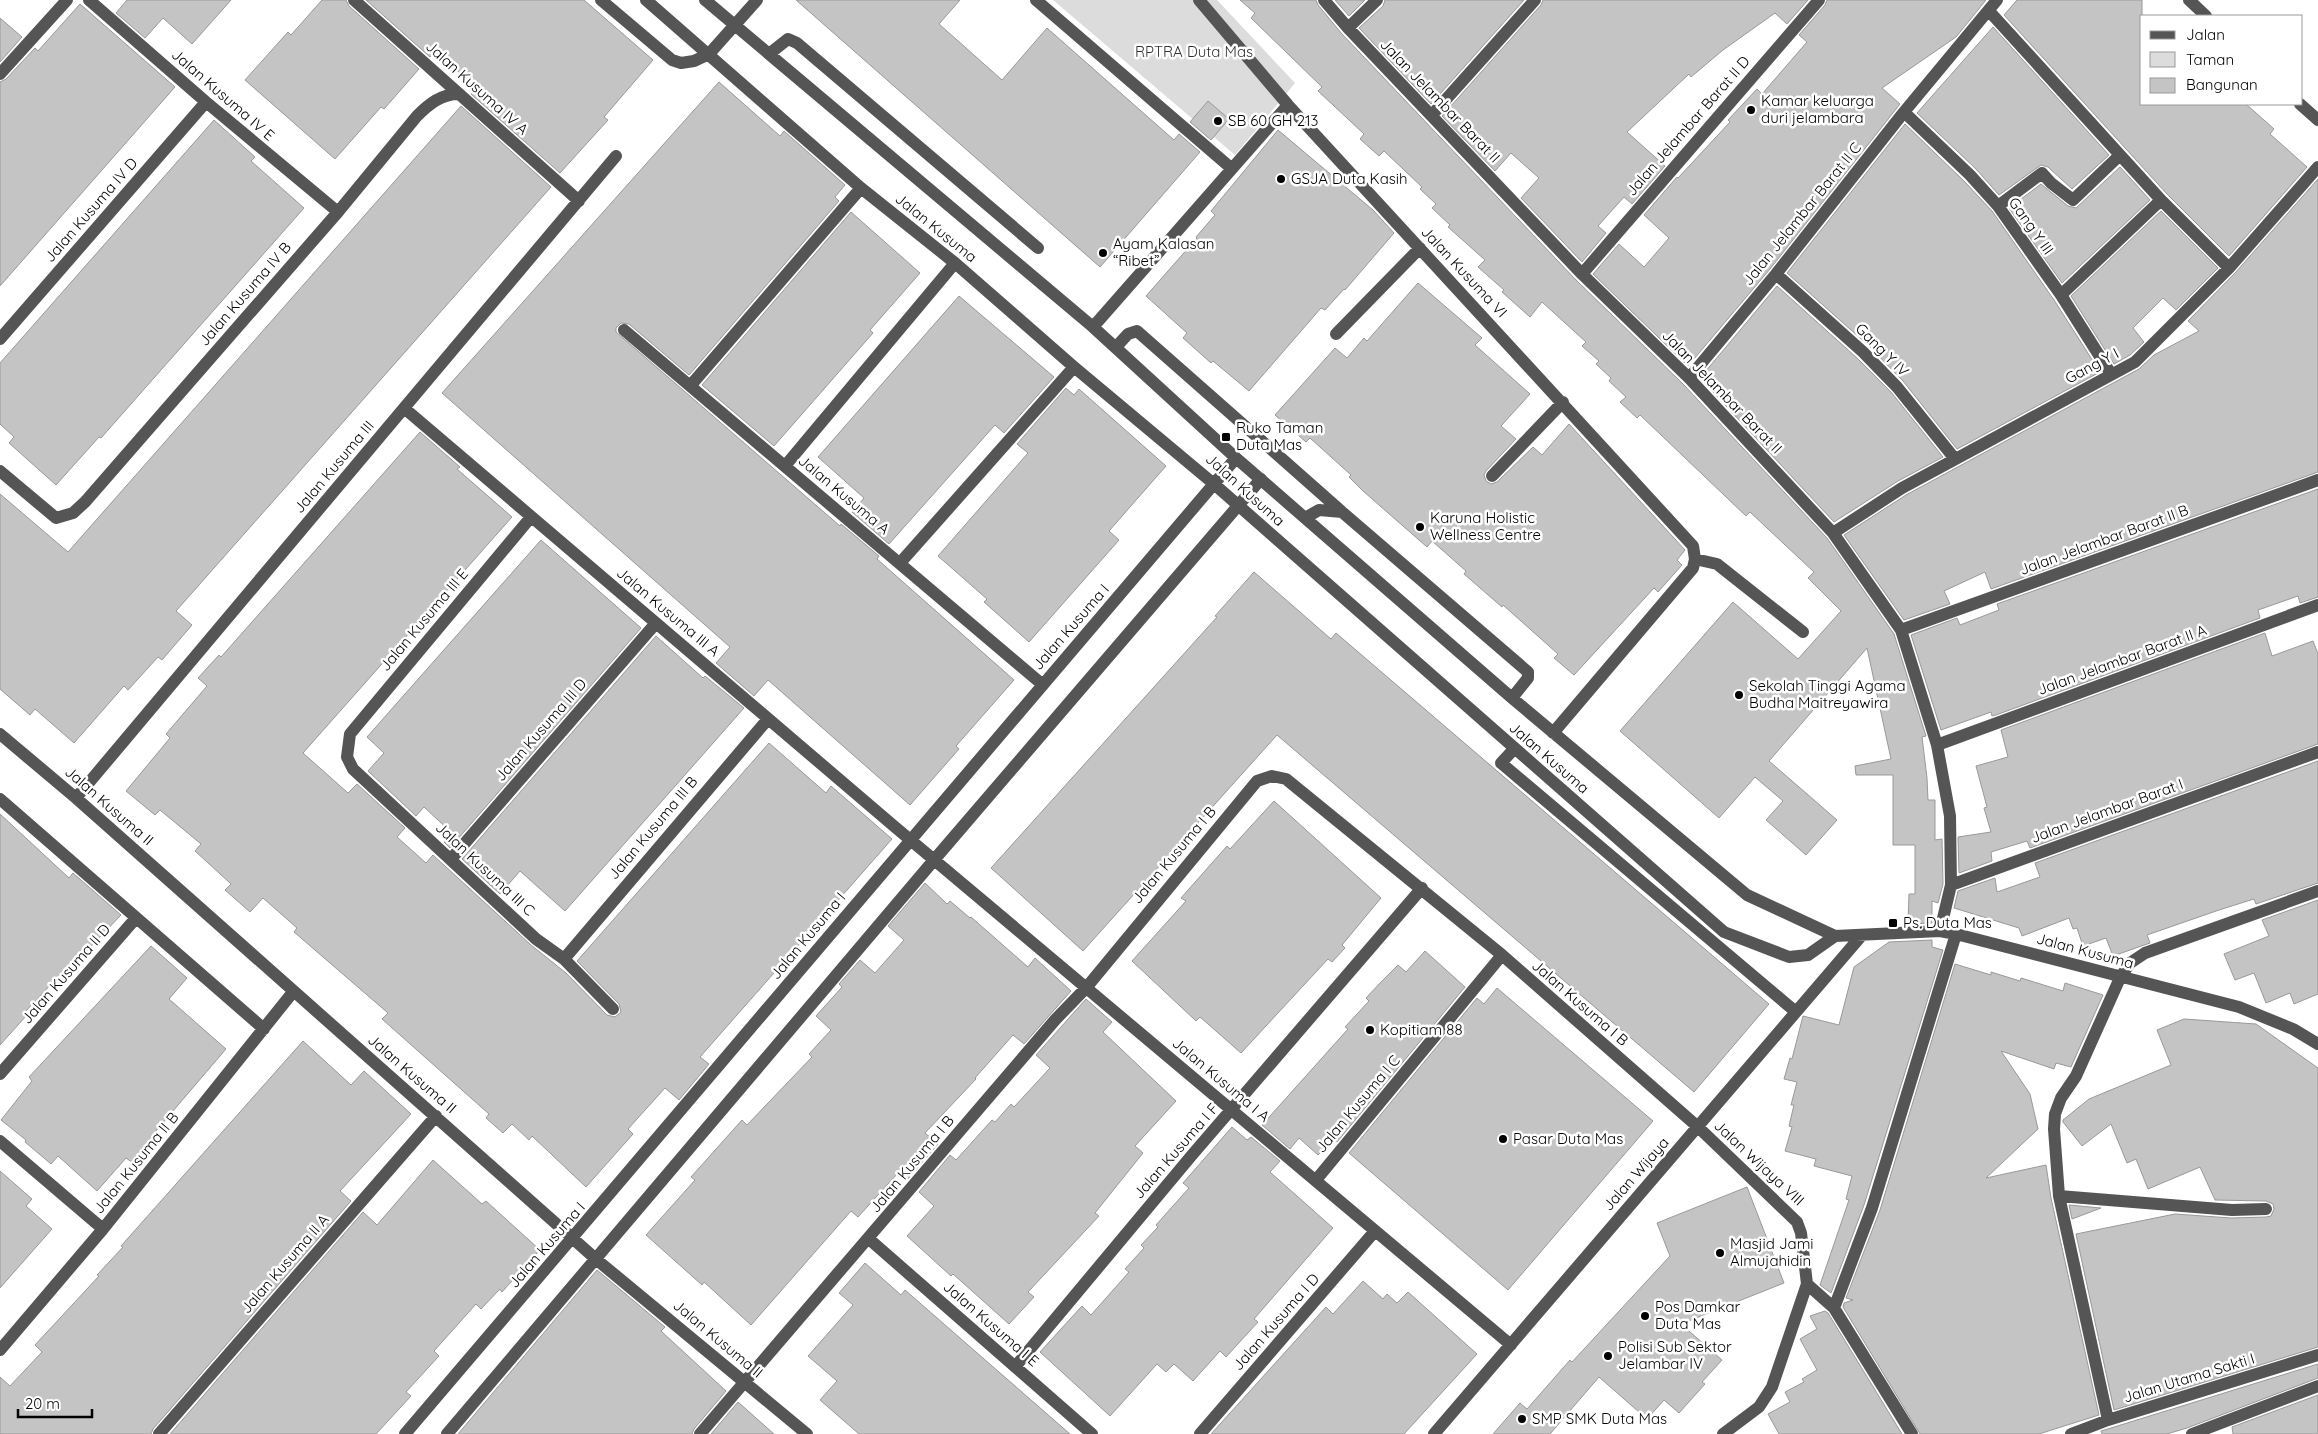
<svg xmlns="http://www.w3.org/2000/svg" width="2318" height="1434" font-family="Quicksand,sans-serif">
<rect width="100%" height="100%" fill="#fff"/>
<path fill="#dcdcdc" d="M1053,0H1217L1295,83L1235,155Z"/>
<path fill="#c4c4c4" stroke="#999" d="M127,0H231L192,44L163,18L145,38L116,13Z
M322,0H346L349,6L419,69L384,109L381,107L335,159L245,80L288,32L291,35Z
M366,0H584L653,60L604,117L608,120L560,173L471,94L477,88L435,51L430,57Z
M796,0H960L939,24L1002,80L1047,28L1174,140L1179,134L1200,152L1100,267Z
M1240,0H1316L1318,5L1342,34L1576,280L1683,384L1827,538L1894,634L1926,736L1922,737L1927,778L1928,800H1935V840L1942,839L1943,884L1938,903L1932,901V923L1908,924L1909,894H1915V845H1893V775H1856L1855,766L1891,759L1867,648L1769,761L1837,820L1806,855L1766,820L1783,801L1755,777L1719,818L1620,731L1733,602L1798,659L1841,611L1808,578L1814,572L1784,544L1750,512L1746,516L1640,415L1637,418L1620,402L1626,397L1609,381L1611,378L1596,364L1599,361L1582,346L1586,342L1542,302L1530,317L1502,292L1504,290L1478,267L1485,260L1448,227L1450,225L1432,208L1436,204L1420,189L1422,187L1384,151L1379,156L1360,139L1364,134L1318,91L1322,87L1251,18L1255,13Z
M1335,0H1365L1349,16Z
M1385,0H1524L1431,104L1359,28L1383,6Z
M1543,0H1808L1787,24L1775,13L1723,50L1691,77L1689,74L1627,132L1665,166L1632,204L1624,197L1598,226L1606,233L1582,262L1521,198L1539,178L1511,153L1495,171L1442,116L1541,5Z
M1827,0H1986L1956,37L1882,88L1900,104L1770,269L1688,366L1593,274L1619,244L1644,267L1669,238L1644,215L1677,177L1678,178L1730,122L1728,120L1757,89L1762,94L1807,42L1799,35L1825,5Z
M2017,0H2142V104H2246L2274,129L2270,134L2307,167L2229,256L2167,194L2004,15Z
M80,4L175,87L0,286V82L6,79L35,48L38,51Z
M0,18L22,37L0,62Z
M1993,27L2109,155L2072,189L2048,167L2041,165L1999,195L1976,169L1917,113Z
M719,82L780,136L784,131L845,185L835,197L839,201L689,375L629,324L621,323L616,328V332L840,526L841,524L879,556L877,559L1014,680L956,746L959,749L910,805L768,680L754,696L716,663L730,647L442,393Z
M1208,101L1229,119L1211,140L1190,122Z
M461,106L551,187L176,611L192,625L162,660L158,657L128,690L124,686L74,743L35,709L30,715L0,689V494L68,552Z
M214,120L255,157L251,161L304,208L101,438L99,437L56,485L9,443L14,437L0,424V363Z
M1905,124L1964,181L1992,211L2054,300L2100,372L1957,449L1903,381L1869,346L1787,273Z
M1278,130L1373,210L1394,233L1345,290L1344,289L1325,310L1321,308L1249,391L1213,361L1211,363L1183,338L1187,333L1146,296L1197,238L1196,237L1215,215L1211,211Z
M2120,167L2150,200L2062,283L2009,208L2041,184L2068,206L2076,208Z
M2318,179V472L1991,589L1985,572L1944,591L1950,604L1904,620L1844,535L1906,495L2139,369L2154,355L2199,331L2188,321L2235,273Z
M2161,211L2218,268L2176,310L2163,298L2133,328L2144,342L2130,355L2114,364L2071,296Z
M851,212L920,273L870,330L873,333L774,446L702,385Z
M1418,283L1482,338L1475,345L1530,394L1501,426L1516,439L1486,471L1484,475L1486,481L1491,484L1497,482L1533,447L1542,455L1569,424L1685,550L1677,560L1682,565L1658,592L1654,588L1574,675L1554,658L1558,654L1503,605L1502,607L1464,574L1466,571L1432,541L1427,547L1363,491L1349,477L1351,475L1310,438L1306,442L1275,415L1335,348L1347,358L1364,338L1367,341Z
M1777,286L1857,358L1891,392L1943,457L1898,481L1834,522L1700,378Z
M959,296L1054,377L1004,433L995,425L889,544L852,512L864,498L818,457Z
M1066,388L1074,395L1079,389L1166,466L1109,531L1119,540L1029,642L984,602L987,599L938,556L1028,453L1017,444Z
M420,432L460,467L457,469L512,517L303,753L348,793L357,784L405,828L397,837L426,863L433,855L531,945L566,973L607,1015L615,1017L621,1012L619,1004L577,961L769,743L826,793L831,786L892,839L700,1057L709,1064L679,1100L665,1088L628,1129L633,1134L586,1187L532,1136L529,1140L512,1124L503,1133L486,1118L489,1114L382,1019L388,1013L294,932L297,928L263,898L250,912L225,890L231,884L195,851L201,844L160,810L155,815L126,791L170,738L166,734L207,686L198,678L219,655L221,657Z
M2318,489V597L2300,603L2298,596L2258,610L2260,618L1996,715L1992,716L1991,712L1941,730L1911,635L1957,618L1960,625L1999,610L1997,604Z
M541,540L641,628L450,848L444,842L452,833L424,807L416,816L368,771L384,753L367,737Z
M1254,572L1331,639L1336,633L1769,1004L1694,1092L1277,735L1083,951L991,868L1217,617L1215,616Z
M2265,633L2272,656L2313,641L2318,654V744L2030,848L2027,841L1991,852L1992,861L1959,873L1958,837L1991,832L1984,808L1987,807L1976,766L2008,757L2001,730Z
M656,636L703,678L705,676L744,708L565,911L520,871L500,894L462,859Z
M2318,761V883L2256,904L2254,899L2219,910L2147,935L2150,943L2113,956L2106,938L2083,946L2077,928L2073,929L2069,918L2022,936L2019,928L1954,908L1958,891L1995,878L1997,892L2040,877L2035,863Z
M1274,801L1381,898L1342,945L1345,948L1332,962L1328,959L1241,1053L1200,1017L1196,1021L1132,961L1186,901L1181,898L1227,846L1230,849Z
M0,814L69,878L73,873L121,915L58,981L56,979L25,1012L27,1015L0,1045Z
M925,883L947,904L950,901L970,918L971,917L1028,967L1035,958L1071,991L1024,1044L1013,1035L975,1078L976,1079L925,1133L938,1144L906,1181L898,1173L858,1217L851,1211L751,1325L704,1282L702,1285L646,1235L695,1180L691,1177L742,1120L747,1125L812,1057L809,1054L831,1030L816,1016L842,987L839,984L860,960L875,973L904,940L888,926Z
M2318,900V994L2294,1004L2290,993L2266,1003L2254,973L2235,980L2224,954L2269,936L2262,920Z
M1932,940V947L1943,950L1864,1205L1831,1293L1820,1285L1849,1200L1846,1199L1852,1176L1814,1166L1816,1159L1785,1151L1792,1127L1789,1126L1794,1105H1791L1797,1082L1784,1079L1790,1058L1792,1059L1803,1016L1839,1025L1854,967L1889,942Z
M151,946L187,978L169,999L226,1049L155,1132L158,1135L133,1163L126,1158L97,1191L58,1156L51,1164L25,1142L26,1140L1,1120L32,1081L29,1077Z
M1425,951L1465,987L1337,1142L1332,1139L1318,1155L1299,1138L1290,1149L1262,1125L1348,1029L1345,1027L1369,1001L1366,998L1381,982L1398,965L1406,972Z
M1955,964L1991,975V972L2020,981L2021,978L2063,991L2065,983L2103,995L2071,1067L2056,1063L2054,1069L2001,1051L2030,1094L2038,1129L1986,1178L2046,1165L2051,1198L2099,1415L2039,1434H1920L1843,1307L1844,1303L1853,1300L1846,1298L1880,1210Z
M1497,988L1653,1121L1508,1290L1349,1153L1477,998L1484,1004Z
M1086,999L1112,1022L1103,1032L1176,1101L1135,1146L1143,1153L1095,1213L1099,1216L1028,1292L1034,1297L1009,1324L953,1274L951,1276L907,1236L934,1206L919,1192L950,1155L956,1160L992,1120L995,1122L1011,1104L1014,1107L1050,1068L1036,1055Z
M2184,1019L2256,1024L2318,1068V1347L2114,1410L2076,1234L2175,1214L2231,1218L2266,1217L2271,1216L2274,1209L2273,1204L2266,1201L2215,1200L2200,1167L2148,1189L2136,1159L2127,1163L2111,1124L2082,1146L2063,1122V1120L2089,1099L2171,1065L2157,1030Z
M303,1041L351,1085L364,1071L411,1114L340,1191L351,1201L153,1429L151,1434H0V1377L10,1386L42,1352L35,1345L99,1276L97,1275L123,1247L121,1246Z
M1232,1127L1247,1140L1251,1137L1280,1161L1270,1172L1333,1228L1254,1319L1258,1322L1226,1357L1220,1351L1193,1381L1174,1364L1166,1372L1157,1364L1110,1416L1040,1352L1082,1306L1091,1315L1129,1272L1125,1269L1144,1248L1141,1245L1158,1227L1156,1225L1189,1188L1183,1183Z
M433,1160L482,1204L486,1201L540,1250L502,1292L500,1289L481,1309L476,1304L434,1351L439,1356L406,1392L411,1396L376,1434H170L363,1212L377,1225Z
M0,1171L32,1199L26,1206L52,1229L0,1288Z
M1747,1187L1784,1283L1681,1324L1722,1360L1702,1382L1705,1384L1679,1413L1664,1400L1647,1419L1599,1377L1550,1434H1493L1520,1403L1527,1409L1570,1360L1572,1362L1670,1256L1657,1223Z
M2069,1205L2101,1208L2072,1219Z
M865,1263L901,1295L905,1290L1070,1434H859L820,1400L837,1381L808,1356L853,1305L839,1293Z
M597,1270L665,1327L661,1331L726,1391L694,1429L692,1434H458Z
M1363,1281L1383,1299L1387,1294L1397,1303L1408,1292L1477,1354L1404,1434H1211L1326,1307L1333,1314Z
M1825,1311L1828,1313L1902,1434H1779L1768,1414L1790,1402L1785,1392L1804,1382L1802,1379L1817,1370L1800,1339L1817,1329L1810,1316Z
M2318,1364V1378L2187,1428L2167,1434H2102L2101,1431L2111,1428Z
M2318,1395V1434H2233L2232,1427Z
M738,1402L774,1434H711Z"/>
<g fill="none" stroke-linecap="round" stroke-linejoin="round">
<path stroke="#555" stroke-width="12" d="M89,0L206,102L338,212
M354,0L579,201
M601,0L672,60L681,63L694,61L709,54L757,0
M646,0L861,188L955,263L1074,367L1214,484L1724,932L1789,957L1808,955L1835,936
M705,0L1093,327L1236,458L1512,698L1747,895L1835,936L1940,931L1956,934L2239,1007L2293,1029L2318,1044
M1036,0L1231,168
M1199,0L1288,105L1693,546L1695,559L1693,568L1553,733
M1324,0L1348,28L1582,274L1689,378L1833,533L1901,630L1937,745L1950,816L1951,885
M2189,0L2206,16
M1989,11L2161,200L2229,268
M1348,28L1377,0
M769,54L788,39L797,43L1038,248
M0,74L67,0
M2300,104L2318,120
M1904,112L1970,175L1998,206L2061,295L2111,374
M1432,115L1535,0
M1998,206L2042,173L2051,183L2073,200L2120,155
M1582,274L1819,0
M1776,274L1863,352L1897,387L1955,459
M2061,295L2161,200
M1093,327L1288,105
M624,330L1043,685
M1336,334L1420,248
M0,339L206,102
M1116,347L1128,334L1137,331L1341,511
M1689,378L1776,274L1904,112L1997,0
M691,385L861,188
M404,408L895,827L1511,1345
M785,466L955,263
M0,471L56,518L73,513L85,502L338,212L417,116C429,104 441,94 459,94
M1492,476L1563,402
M531,517L350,734L347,757L353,769L536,939L564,959L613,1009
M1305,518L1319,510L1342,512L1528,672V678L1512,698
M1833,533L1902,488L2135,362L2229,268L2318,167
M1695,559L1717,564L1803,632
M900,563L1074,367
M1901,630L2318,480
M0,734L76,798L597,1260L807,1434
M1937,745L2318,605
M1514,749L1501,763L1796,1012
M76,798L616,156
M0,799L264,1029
M451,859L656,623
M1940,931L1951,885L2318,752
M564,959L768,719
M0,1074L136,918
M0,1141L103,1229
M1316,1180L1502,955
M2059,1196L2232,1210L2266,1209
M869,1239L1092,1434
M1807,1284L1834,1308L1912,1434
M1834,1308L1872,1208L1956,934
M0,1350L103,1229L293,992
M1015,1367L1192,1155L1422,888
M2108,1420L2059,1196L2054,1129L2055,1114L2061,1098L2076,1076L2120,978L2130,963L2145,953L2318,891
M159,1434L436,1116
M405,1434L1236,458
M447,1434L934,860L1261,479
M700,1434L1055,1020L1086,988L1257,781L1272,776L1286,779L1502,955L1698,1127L1797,1222L1801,1233L1807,1284L1772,1387L1759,1407L1723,1434
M1200,1434L1375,1231
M1434,1434L1862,935
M2071,1434L2108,1420L2318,1355
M2192,1434L2318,1386"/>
</g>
<g fill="#000" stroke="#fff" stroke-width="2">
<circle cx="1751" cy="110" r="5"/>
<circle cx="1218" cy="121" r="5"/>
<circle cx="1281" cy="179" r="5"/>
<circle cx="1103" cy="253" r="5"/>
<rect x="1221" y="432" width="10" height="10" rx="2.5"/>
<circle cx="1420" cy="527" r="5"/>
<circle cx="1739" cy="695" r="5"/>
<rect x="1888" y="918" width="10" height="10" rx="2.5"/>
<circle cx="1370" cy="1030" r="5"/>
<circle cx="1503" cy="1139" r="5"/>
<circle cx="1720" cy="1253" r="5"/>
<circle cx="1645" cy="1316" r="5"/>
<circle cx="1608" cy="1356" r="5"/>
<circle cx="1522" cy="1419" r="5"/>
</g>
<g text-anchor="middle" stroke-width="5" stroke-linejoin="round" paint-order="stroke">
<g font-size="15" fill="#333" stroke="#fff">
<text x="1194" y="57">RPTRA Duta Mas</text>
</g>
<g font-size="15" fill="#000" stroke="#fff">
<text transform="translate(477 88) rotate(42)" y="5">Jalan Kusuma IV A</text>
<text transform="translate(223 95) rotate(41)" y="5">Jalan Kusuma IV E</text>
<text transform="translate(1440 101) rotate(46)" y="5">Jalan Jelambar Barat II</text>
<text transform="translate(1688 126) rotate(-49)" y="5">Jalan Jelambar Barat II D</text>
<text transform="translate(91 210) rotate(-49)" y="5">Jalan Kusuma IV D</text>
<text transform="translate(1802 214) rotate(-51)" y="5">Jalan Jelambar Barat II C</text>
<text transform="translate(2031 226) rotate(55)" y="5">Gang Y III</text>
<text transform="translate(936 228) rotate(39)" y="5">Jalan Kusuma</text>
<text transform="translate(1464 272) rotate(47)" y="5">Jalan Kusuma VI</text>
<text transform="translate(245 294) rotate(-49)" y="5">Jalan Kusuma IV B</text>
<text transform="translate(1882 350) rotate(45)" y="5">Gang Y IV</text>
<text transform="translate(2092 366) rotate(-28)" y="5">Gang Y I</text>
<text transform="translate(1722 392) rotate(46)" y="5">Jalan Jelambar Barat II</text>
<text transform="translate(334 467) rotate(-50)" y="5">Jalan Kusuma III</text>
<text transform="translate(1245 490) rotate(42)" y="5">Jalan Kusuma</text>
<text transform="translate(844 495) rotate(40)" y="5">Jalan Kusuma A</text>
<text transform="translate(2104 540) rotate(-20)" y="5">Jalan Jelambar Barat II B</text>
<text transform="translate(668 612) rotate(40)" y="5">Jalan Kusuma III A</text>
<text transform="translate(424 620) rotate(-50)" y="5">Jalan Kusuma III E</text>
<text transform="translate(1071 627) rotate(-49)" y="5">Jalan Kusuma I</text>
<text transform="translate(2122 660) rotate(-20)" y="5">Jalan Jelambar Barat II A</text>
<text transform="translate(541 730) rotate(-49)" y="5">Jalan Kusuma III D</text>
<text transform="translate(1549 758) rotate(41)" y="5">Jalan Kusuma</text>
<text transform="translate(109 806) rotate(41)" y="5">Jalan Kusuma II</text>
<text transform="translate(2107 811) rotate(-20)" y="5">Jalan Jelambar Barat I</text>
<text transform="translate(653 828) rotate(-50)" y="5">Jalan Kusuma III B</text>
<text transform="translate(1174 855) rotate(-50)" y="5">Jalan Kusuma I B</text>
<text transform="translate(485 869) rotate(43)" y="5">Jalan Kusuma III C</text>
<text transform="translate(808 936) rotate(-50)" y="5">Jalan Kusuma I</text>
<text transform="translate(2085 951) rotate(15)" y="5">Jalan Kusuma</text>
<text transform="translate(66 974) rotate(-49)" y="5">Jalan Kusuma II D</text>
<text transform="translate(1580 1003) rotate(41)" y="5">Jalan Kusuma I B</text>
<text transform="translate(412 1074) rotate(41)" y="5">Jalan Kusuma II</text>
<text transform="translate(1221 1080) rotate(40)" y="5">Jalan Kusuma I A</text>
<text transform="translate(1358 1104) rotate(-50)" y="5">Jalan Kusuma I C</text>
<text transform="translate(1176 1151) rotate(-49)" y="5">Jalan Kusuma I F</text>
<text transform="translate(136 1163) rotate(-51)" y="5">Jalan Kusuma II B</text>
<text transform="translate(1759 1163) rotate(43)" y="5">Jalan Wijaya VIII</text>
<text transform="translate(912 1164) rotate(-50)" y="5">Jalan Kusuma I B</text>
<text transform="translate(1636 1174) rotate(-49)" y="5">Jalan Wijaya</text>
<text transform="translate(547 1245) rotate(-49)" y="5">Jalan Kusuma I</text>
<text transform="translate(285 1264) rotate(-49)" y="5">Jalan Kusuma II A</text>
<text transform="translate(1276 1322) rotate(-49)" y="5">Jalan Kusuma I D</text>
<text transform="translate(991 1324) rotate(41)" y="5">Jalan Kusuma I E</text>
<text transform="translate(718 1339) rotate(40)" y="5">Jalan Kusuma II</text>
<text transform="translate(2189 1378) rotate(-17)" y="5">Jalan Utama Sakti I</text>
</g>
<g font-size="15" fill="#000" stroke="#fff" text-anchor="start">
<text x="1761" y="106">Kamar keluarga<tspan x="1761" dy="17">duri jelambara</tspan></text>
<text x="1228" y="126">SB 60 GH 213</text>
<text x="1291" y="184">GSJA Duta Kasih</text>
<text x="1113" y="249">Ayam Kalasan<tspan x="1113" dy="17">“Ribet”</tspan></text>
<text x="1236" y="433">Ruko Taman<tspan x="1236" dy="17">Duta Mas</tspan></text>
<text x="1430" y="523">Karuna Holistic<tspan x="1430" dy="17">Wellness Centre</tspan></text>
<text x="1749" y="691">Sekolah Tinggi Agama<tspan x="1749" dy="17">Budha Maitreyawira</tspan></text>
<text x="1903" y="928">Ps. Duta Mas</text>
<text x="1380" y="1035">Kopitiam 88</text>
<text x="1513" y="1144">Pasar Duta Mas</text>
<text x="1730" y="1249">Masjid Jami<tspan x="1730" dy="17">Almujahidin</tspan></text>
<text x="1655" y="1312">Pos Damkar<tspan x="1655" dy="17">Duta Mas</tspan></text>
<text x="1618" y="1352">Polisi Sub Sektor<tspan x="1618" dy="17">Jelambar IV</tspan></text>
<text x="1532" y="1424">SMP SMK Duta Mas</text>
</g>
</g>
<rect x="2140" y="15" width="162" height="90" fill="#ffffff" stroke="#999999"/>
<rect x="2150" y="31" width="25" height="8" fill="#555555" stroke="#999999"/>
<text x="2186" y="40" font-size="15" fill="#000000">Jalan</text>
<rect x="2150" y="52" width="25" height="15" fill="#dcdcdc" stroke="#999999"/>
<text x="2186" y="65" font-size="15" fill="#000000">Taman</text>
<rect x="2150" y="78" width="25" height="15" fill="#c4c4c4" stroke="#999999"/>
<text x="2186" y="90" font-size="15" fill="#000000">Bangunan</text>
<path d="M18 1409v8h74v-8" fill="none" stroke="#000000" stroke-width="2.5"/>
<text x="25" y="1409" font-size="15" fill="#000000" stroke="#ffffff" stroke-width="4" paint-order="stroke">20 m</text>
</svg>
